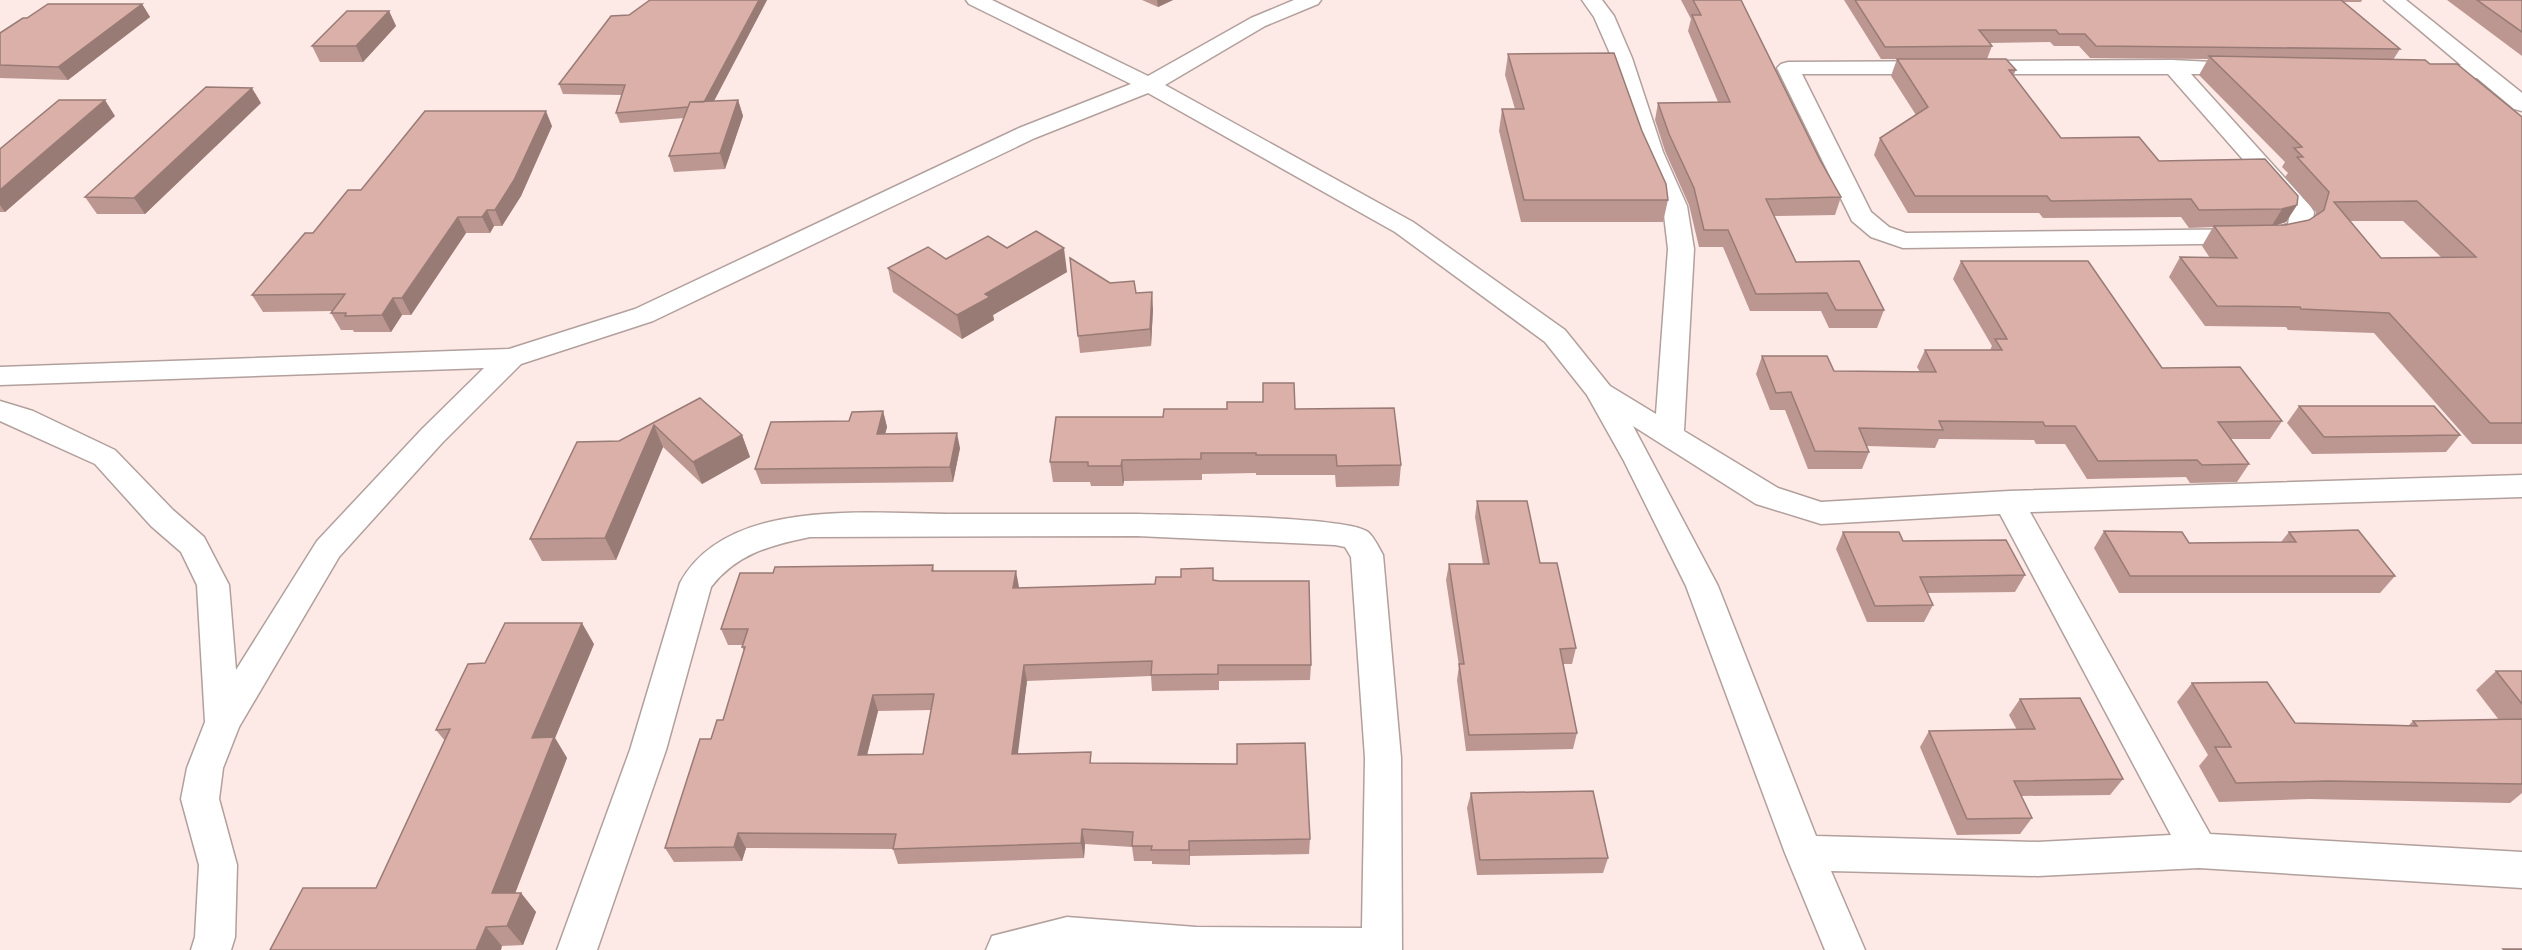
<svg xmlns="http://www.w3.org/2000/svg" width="2522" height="950" font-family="'Source Sans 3',sans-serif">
<rect width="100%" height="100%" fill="#fde9e6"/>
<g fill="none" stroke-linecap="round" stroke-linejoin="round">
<g stroke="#b2a09d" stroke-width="3">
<path id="street" d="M966,0H992L1148,76L1251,18L1294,0H1321L1318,4L1265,26L1165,85L1413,222L1565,330L1610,386L1656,414L1668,249L1663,206L1639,152L1612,58L1594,17L1582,0H1602L1614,16L1632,58L1663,152L1687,206L1694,249L1684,431L1778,488L1821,502L2009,491L2522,475V497L2030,512L2210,834L2522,852V888L2199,868L2038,876L1831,871L1865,950H1825L1785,853L1686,586L1624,461L1587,395L1545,342L1395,232L1148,93L1035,138L653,321L521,364L442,443L339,557L239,727L223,768L219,799L237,865L235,937L231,950H191L195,937L199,865L181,799L187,768L205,722L197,585L181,552L151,526L95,464L0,421V401L33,411L115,450L173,510L204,537L229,585L236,670L317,541L422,429L484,368L0,385V367L509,349L635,309L1019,128L1131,84L969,4ZM1633,426L1756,504L1821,524L2000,514L2171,835L2038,842L1816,836L1718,586Z
M2384,0H2406L2522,93V111L2514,109L2477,78L2418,76L2415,71L2418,66L2461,65Z
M2172,60L2253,64L2257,68L2253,72L2246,74H2191L2311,207L2314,212C2311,241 2297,237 2272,243L1903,248L1871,237L1852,221L1777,68L1781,64L1788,62ZM1802,74H2168L2290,213L2288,224L2271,229L1906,233L1889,227L1871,212Z
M1137,514C1173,515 1349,516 1368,532C1374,537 1379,548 1383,555L1401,758L1402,950H986L992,936L1067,917L1196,927L1362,928L1365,758L1351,557L1345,547L1335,545L1137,536L810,537C771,545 736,554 711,587L666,750L597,950H557L630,750L680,583C727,496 871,514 954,514C1015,514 1076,514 1137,514Z"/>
</g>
<use href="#street" fill="#fff" fill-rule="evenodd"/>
</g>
<path fill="#bc9791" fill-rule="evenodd" d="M767,0L714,101L738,100L743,116L725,169L674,172L669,156L684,118L620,123L616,113L622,95L563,94L559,84L629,15Z
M1142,0H1173L1158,7Z
M1681,0H1741L1820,160L1841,197L1835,215L1774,216L1796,262L1884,310L1877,328H1829L1821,311H1750L1723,247H1699L1689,205L1665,151L1655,120L1658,103L1718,102L1688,31L1691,19Z
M1844,0H2362L2361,2H2344L2400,49L2393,60L2430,64L2522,117V444H2472L2374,333L2288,330L2286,327L2205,326L2169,277L2180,257L2210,258L2202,246L2213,227L2189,228L2181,217L2043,218L2039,213H1908L1874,155L1880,138L1916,115L1891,76L1897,59H1881ZM2050,42L2054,46H2079L2090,58L2208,59L2199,75L2285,162L2282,167L2288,173L2285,177L2316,212L2315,216L2309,220L2285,225H2276L2286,222L2297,205L2159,161L2061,138L2013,76L2016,70L1987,59L1992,46L1989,43ZM2350,221H2403L2441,257L2381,258Z
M2447,0H2522V56Z
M142,4L150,17L68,80L0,78V33L27,18Z
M389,11L396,26L363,62H320L312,46Z
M1508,54L1642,131L1668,200L1663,222H1521L1499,131L1502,109H1515L1505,75Z
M261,103L145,214H97L85,197Z
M115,116L5,212H0V149Z
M552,126L521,196L502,226H494L490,233H466L411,315H402L391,332H354L353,330H341L331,313L333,311L263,312L252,295L313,233L361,190Z
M1007,248L1067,272L993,315L994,320L962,339L893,292L888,268L946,259Z
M1070,258L1110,283L1136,293L1153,309L1151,346L1080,353Z
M1961,261L2162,368L2282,421L2270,439H2231L2249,464L2237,482L2190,483L2186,477L2087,479L2065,444H2036L2034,440L1939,439L1935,448L1867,446L1869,452L1862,469H1808L1785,410H1770L1756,374L1762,356L1834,371L1920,372L1917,367L1925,350H1990L1992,346L1953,279Z
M700,398L742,435L750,457L702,484L663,447L616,560L542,561L530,539L619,441Z
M1263,402L1295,409L1401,465L1399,486L1336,487L1335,475H1256V473L1202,474V480L1124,481L1123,486H1091L1090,482H1053L1050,462L1163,417L1227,409Z
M2299,406L2460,435L2446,452L2312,454L2287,423Z
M883,411L887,427L885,434L960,448L953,482L761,484L755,469L849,421Z
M1477,501L1540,563L1576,648L1572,664H1563L1577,733L1573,749L1466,751L1457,680L1459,666L1446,580L1449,564H1483L1475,517Z
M2104,531L2189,543L2281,542L2289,532L2395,576L2380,593H2119L2094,548Z
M1843,532L1903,541L2025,575L2015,592L1927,593L1933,605L1924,622H1867L1836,549Z
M933,565L934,571L1018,588L1155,584L1213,580L1311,665L1310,680L1219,681V690L1152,691L1151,676L1027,681L1017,753L1093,763L1310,839L1309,854L1190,856V865L1152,864V861H1134L1132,847L1085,844L1084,858L898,864L893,849L746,848L742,861L674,862L665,848L711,739L723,720L744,651L742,647L743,645H728L721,629L773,573ZM931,710L923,754L867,755L878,711Z
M594,644L555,738L567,758L515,893H521L536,912L523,945L502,946L376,888L445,741L436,730L485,663Z
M2496,671H2522V793L2510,803L2309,799L2219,802L2199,766L2208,755L2177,702L2192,683L2295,723L2409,725L2413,721L2499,720L2476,690Z
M2020,699L2123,779L2110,795L2021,796L2032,818L2020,834L1957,835L1920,747L1929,731L2017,730L2009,715Z
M1471,793L1608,858L1603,873L1477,875L1467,808Z"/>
<path fill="#997b76" d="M759,0H767L706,116L702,105Z
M1157,0H1173L1158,7Z
M142,4L150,17L68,80L58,67Z
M389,11L396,26L363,62L356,46Z
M252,88L261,103L145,214L134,198Z
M105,100L115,116L5,212L0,205V190Z
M738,100L743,116L725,169L720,153Z
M546,111L552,126L521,196L502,226L495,210Z
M2297,205L2286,222L2271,227L2282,209Z
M487,210L494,226L490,233L482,217Z
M458,217L466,233L411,315L402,298Z
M1064,248L1067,272L993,315L994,320L962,339L957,315L985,294Z
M1152,292L1153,309L1151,346L1150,329Z
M393,298L402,315L391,332L382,315Z
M883,411L887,427L881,449L877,434Z
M654,425L663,447L616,560L605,538Z
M957,433L960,448L953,482L950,467Z
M742,435L750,457L702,484L693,462Z
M1122,460L1124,481L1123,486L1121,466Z
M1016,571L1019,587L1016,604L1013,588Z
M582,623L594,644L555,738L567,758L508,912L492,893L532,738Z
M1024,665L1027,681L1016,769L1012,754Z
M873,695L878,711L863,771L858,755Z
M1082,829L1085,844L1084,858L1081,843Z
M738,833L746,848L742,861L734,847Z
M1189,841L1190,856V865L1189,850Z
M521,893L536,912L523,945L507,926Z
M486,927L502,946L501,950H476Z"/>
<path fill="#dbb0a9" stroke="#997b76" stroke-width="1.5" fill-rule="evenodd" d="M650,0H759L704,102H690L688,107L616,113L625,85L559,84L611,16L629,15Z
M1693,0H1741L1820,160L1841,197L1766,199L1796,262L1859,261L1884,310H1836L1827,293L1756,294L1728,230H1704L1694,188L1669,134L1658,103L1730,102L1692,15H1701Z
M1855,0H2341L2400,49L2096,46L2085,34H2059L2056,30H1979L1992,46L1885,47Z
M2477,0H2522V32Z
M48,4H142L58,67L0,65V33L23,18H27Z
M347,11H389L356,46H312Z
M1614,53L1642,131L1666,184L1668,200H1524L1502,109H1524L1508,54Z
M2209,56L2425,60L2430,64H2457L2522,117V423H2490L2389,313L2301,309L2300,307L2217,306L2180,257L2237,258L2214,226L2285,225L2309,220L2324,210L2329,192L2297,157H2303L2294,148L2302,147ZM2417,201L2476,257L2381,258L2334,202Z
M1897,59H2006L2016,70H2009L2061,138L2139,137L2159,161L2265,159L2298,196L2297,205L2282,209L2199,210L2191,199L2051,201L2047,196H1915L1880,138L1928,107Z
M206,87L252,88L134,198L85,197Z
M59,100H105L0,190V149Z
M738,100L720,153L669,156L690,102Z
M425,111H546L514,180L495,210H487L482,217H458L402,298H393L382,315L345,316L346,313H331L345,294L252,295L305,233H313L348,190H361Z
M1036,231L1064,248L985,294L990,297L957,315L888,268L928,247L946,259L988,236L1007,248Z
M1070,258L1110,283L1134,281L1136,293L1152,292L1150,329L1078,336Z
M1961,261H2088L2162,368L2240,367L2282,421L2218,422L2249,464L2202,465L2197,460L2098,461L2075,426H2045L2043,422L1939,421L1943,430L1859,428L1869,452L1815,451L1791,392L1776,393L1762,356H1827L1834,371L1936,372L1925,350H2002L1995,339H2007Z
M1263,383H1294L1295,409L1394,408L1401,465L1337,466L1336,455H1256V453H1201V459L1122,460L1121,466H1088V462H1050L1056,417H1163L1164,409H1227V402H1263Z
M700,398L742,435L693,462L654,425L605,538L530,539L577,442L619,441Z
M2299,406H2434L2460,435L2324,437Z
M883,411L877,434L957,433L950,467L755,469L771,422L849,421L852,412Z
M1477,501H1527L1540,563H1557L1576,648L1560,649L1577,733L1469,735L1459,664H1464L1449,564H1489Z
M2358,530L2395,576H2130L2104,531L2182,532L2189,543L2296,542L2289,532Z
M1843,532H1899L1903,541L2006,540L2025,575L1920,577L1933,605L1875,606Z
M933,565L932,571H1016L1013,588L1155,584L1156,577H1181V569L1213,568V580L1219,581H1309L1311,665H1218V674L1151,675L1152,661L1024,665L1012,754L1091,752L1090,763L1237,764V744L1305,743L1310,839L1189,841V850H1151L1152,846H1132L1133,832L1082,829L1081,843L893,849L896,834L738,833L734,847L665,848L700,739H711L717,720H723L745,647H742L748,629H721L740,573H773L775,567ZM934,694L923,754L858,755L873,695Z
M505,623H582L532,738L554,737L492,893H521L507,926L486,927L476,950H270L303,888H376L450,729L436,730L468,664L485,663Z
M2496,671H2522V704Z
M2267,682L2295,723L2417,726L2413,721L2522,719V784L2328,781L2236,783L2215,747H2231L2192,683Z
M2080,698L2123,779L2014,781L2032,818L1967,819L1929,731L2035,729L2020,699Z
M1593,791L1608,858L1480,860L1471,793Z
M2503,949H2522V950H2504Z"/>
</svg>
